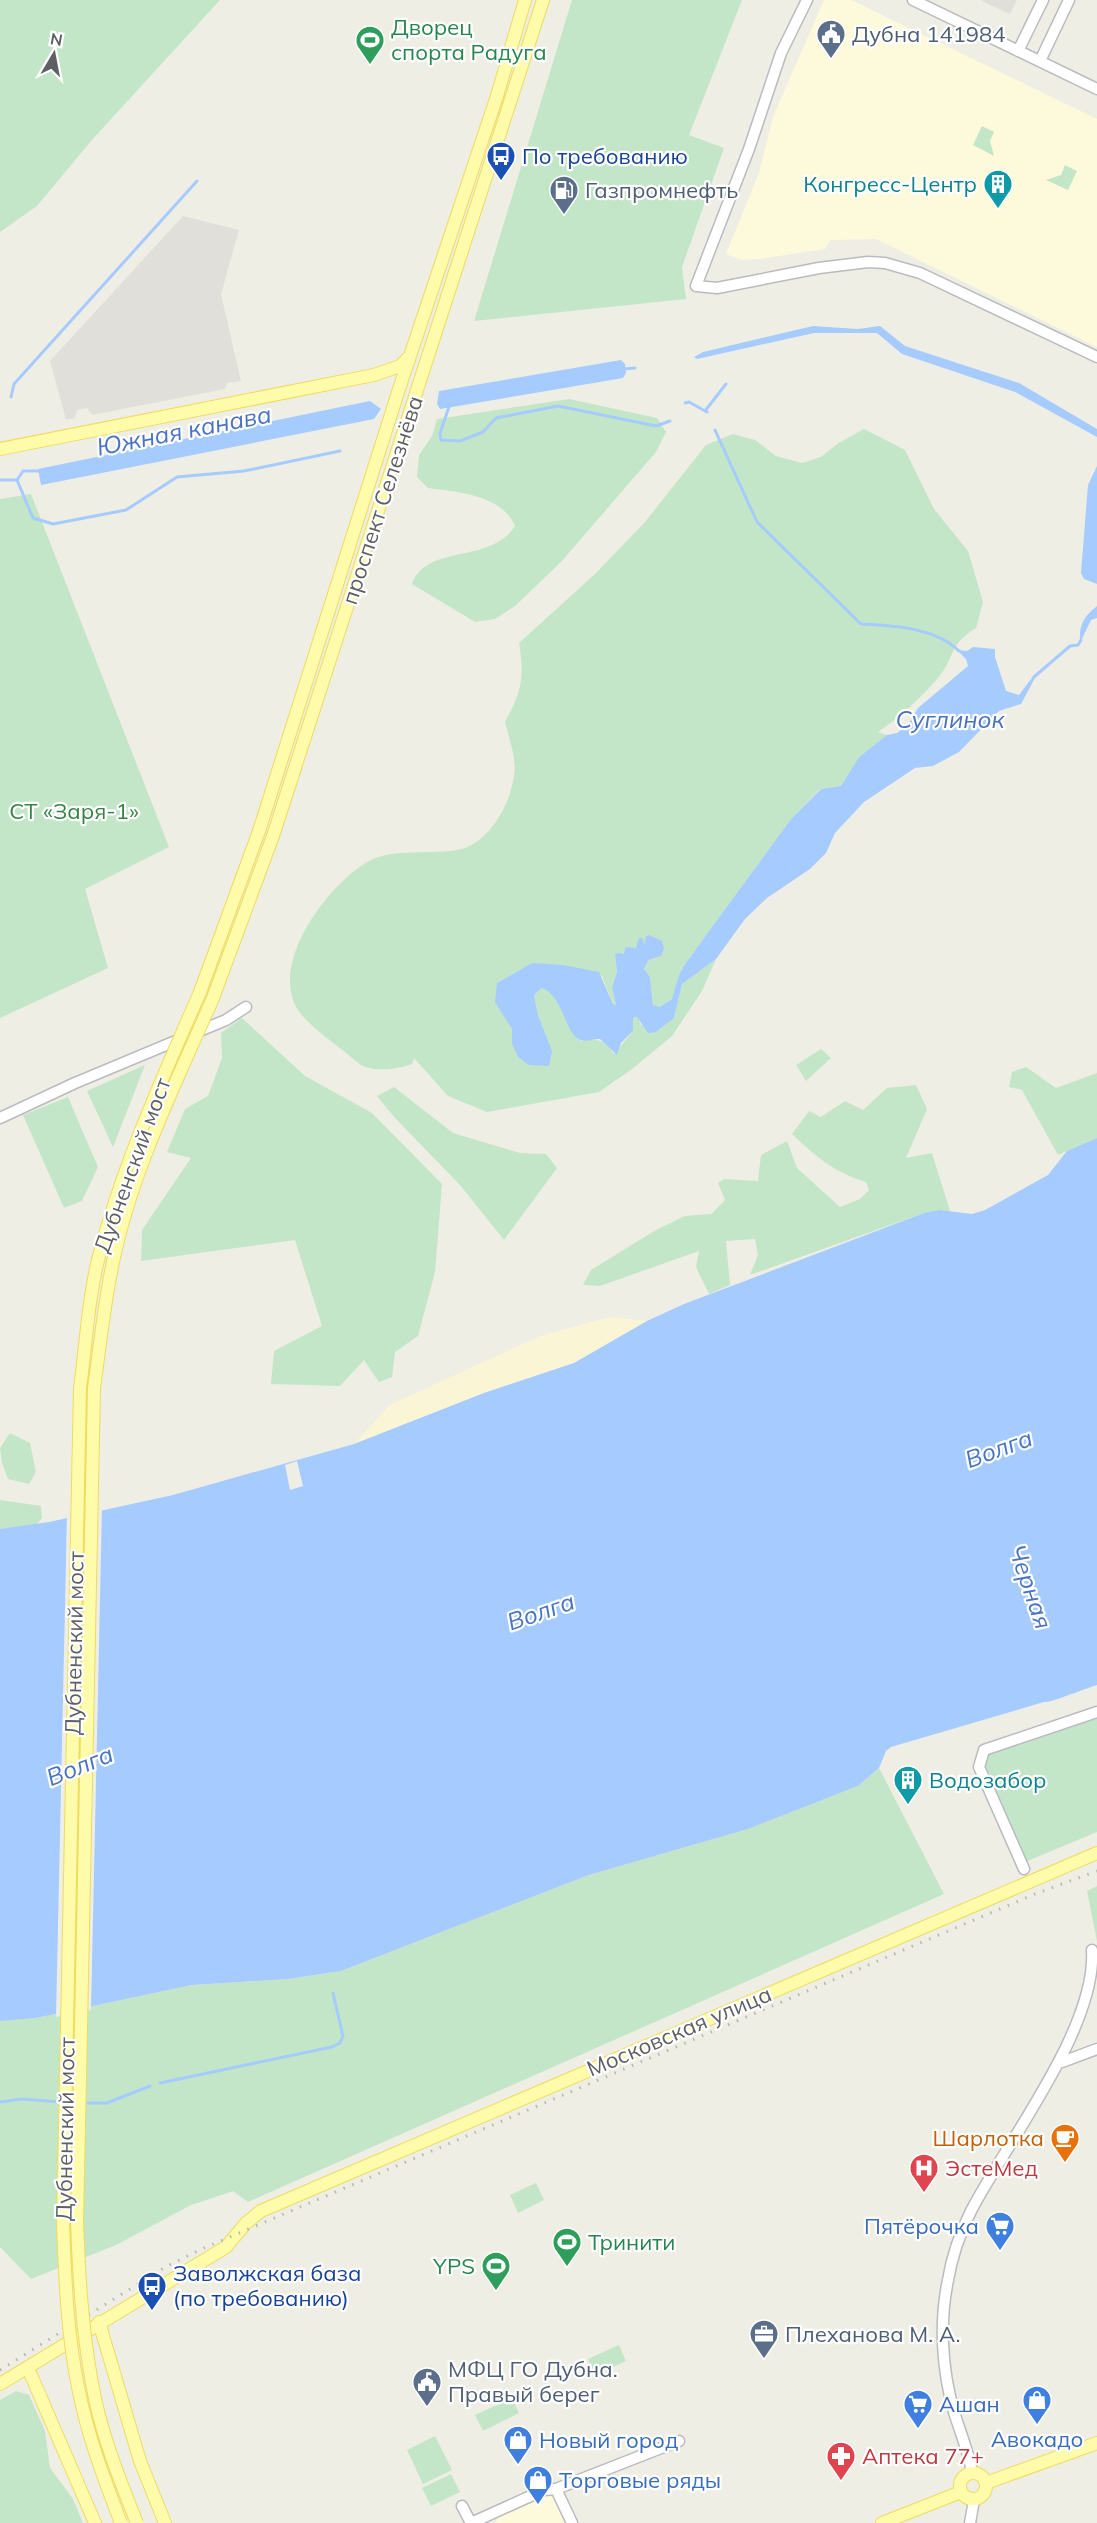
<svg xmlns="http://www.w3.org/2000/svg" width="1097" height="2523" font-family="Mulish,sans-serif">
<rect width="100%" height="100%" fill="#efeee5"/>
<path fill="#fdfadb" d="M824,0H851L1097,119V347L876,239L830,240L825,249L759,259L742,260L726,254L759,173L773,117Z
M544,2492L553,2495L568,2523H496L498,2514Z"/>
<path fill="#e1dfd9" d="M980,0H1017L1010,14Z
M183,216L239,230L221,294L241,381L227,383L225,389L92,415L87,408L77,410L75,418L66,420L50,361Z"/>
<path fill="#c2e6c7" d="M0,0H220L91,141L37,206L0,232Z
M572,0H742L689,135L724,148L682,267L686,299L474,321Z
M982,126L994,132L990,141L994,156L973,145Z
M1065,165L1077,171L1068,190L1046,180L1061,175Z
M569,399L657,418L666,432L656,452L561,562L515,606L495,619L475,622L412,584C427,543 490,565 515,526C502,495 458,492 428,488L417,477L419,455L432,436L437,419Z
M864,429L905,450L934,509L968,551L983,602L976,628C947,646 956,657 937,679C920,699 900,717 878,732L887,735L859,757L841,786L820,789L791,819L685,964L679,975L674,997L659,1007L653,1005L650,977L644,970L649,960L661,956L654,938H651L645,945L642,942L636,948H626L622,954L615,955L617,972L612,987L616,1005L613,1004L602,976L594,971L532,963L497,983L512,1029V1044L545,1033L538,1015L534,995L542,988L552,993L581,1041C598,1038 605,1040 614,1054L633,1031L632,1018L637,1016L641,1025L674,1018L682,984L716,959L702,991L672,1036L632,1069L599,1092L487,1112L448,1096L414,1058L412,1064C399,1069 376,1072 363,1066C357,1063 350,1056 345,1052C332,1042 306,1023 298,1010C268,963 330,881 371,860C393,849 432,854 457,850C488,845 510,805 514,776C517,758 509,739 505,722C521,693 525,678 519,643L595,574L645,522L706,445L733,434L755,440L776,456L802,463L821,457L837,444Z
M31,494L169,847L85,889L108,968L0,1018V499Z
M242,1018L305,1076L372,1113L442,1184L435,1272L418,1336L395,1352L392,1377L379,1382L364,1360L340,1386L271,1384L274,1351L322,1326L295,1240L141,1261L142,1230L191,1158L167,1152L185,1109L208,1096L222,1058L221,1033Z
M821,1049L831,1058L806,1081L796,1065Z
M145,1065L113,1147L87,1091Z
M1026,1067L1056,1088L1097,1073V1138L1058,1155L1022,1090L1009,1087L1012,1072Z
M916,1085L927,1109L906,1158L932,1153L950,1211L924,1213L750,1275L758,1255L755,1239L726,1241L730,1285L709,1294L696,1267L699,1251L600,1286L583,1285L591,1270L656,1230L685,1216L711,1214L725,1200L718,1183L724,1179L758,1181L761,1155L787,1141L797,1168L840,1207L860,1199L869,1190L866,1182C835,1173 815,1156 792,1134L809,1111L821,1117L845,1101L863,1110L887,1088Z
M394,1087L453,1133L520,1153L546,1154L557,1168L504,1240L460,1185L395,1118L377,1096Z
M68,1097L98,1167L82,1201L64,1208L23,1115Z
M10,1433L30,1443L36,1472L29,1484L8,1479L2,1463L0,1448Z
M0,1500L41,1506L42,1518L36,1525L0,1529Z
M1097,1715V1832L1025,1862L983,1768L989,1754Z
M879,1768L944,1894L248,2202L233,2191L191,2205L116,2245L31,2279L0,2247V2021L36,2018L192,1985L288,1979L341,1971L589,1875L748,1829L858,1786Z
M1097,1886V1941L1087,1891Z
M536,2183L544,2200L518,2213L510,2195Z
M619,2345L626,2361L595,2375L588,2359Z
M16,2391L29,2395L45,2431L50,2468L73,2499L83,2523H0V2400Z
M512,2398L519,2413L483,2431L475,2415Z
M435,2436L452,2470L423,2484L407,2450Z
M451,2474L460,2492L431,2506L422,2488Z"/>
<path fill="#faf6d5" d="M610,1317L647,1321L574,1363L484,1393L354,1444L390,1405L540,1336Z"/>
<path fill="#a6cbfe" d="M813,326L858,329L880,326L905,346L1019,383L1097,429V437L1015,392L902,354L877,333H814L697,359L694,357L703,352Z
M621,360L625,364L626,373L623,378L440,409L437,404L439,391Z
M370,401L381,409L374,419L41,485L38,469Z
M1097,466V584L1084,579L1081,573L1088,485Z
M1097,606V618L1091,620L1080,643C1079,625 1083,617 1097,606Z
M973,647L995,649V657L1006,691L1019,695L1034,675L1035,678L1021,704L999,711L959,752L933,766L915,768L864,802L835,833L826,853L810,869L767,898L745,919L716,959L682,984L674,1018L656,1032L648,1033L637,1017L633,1018V1031L621,1043L617,1055L600,1039C594,1039 586,1042 581,1040C565,1036 564,996 542,988L534,995L538,1015L552,1051L549,1066L529,1065L518,1057L512,1044V1029L495,1002L497,983L532,963L563,965L599,972L613,1004L616,1005L612,987L617,972L615,955L618,953L623,954L626,947L636,948L639,938H642L645,945L646,936L649,935L662,941L664,949L661,956L649,960L644,969L650,977L653,1005L659,1007L672,999L679,975L685,964L791,819L821,789L841,786L859,757L887,735L897,733L907,726L918,708L968,666L966,659L957,650L967,651Z
M1097,1138V1685C1086,1688 1051,1703 1044,1702L891,1747L886,1751L879,1768L858,1786L748,1829L589,1875L341,1971L288,1979L192,1985L36,2018L0,2021V1529L49,1522L173,1495L354,1444L484,1393L574,1363L647,1321L684,1304L924,1213L939,1210L972,1214L985,1210L1048,1175L1067,1151Z"/>
<path fill="#efeee5" d="M297,1461L303,1486L290,1490L285,1465Z
M102,1508L91,2010L56,2017L67,1515Z"/>
<g fill="none" stroke-linecap="round" stroke-linejoin="round">
<path stroke="#a6cbfe" stroke-width="3" d="M624,369L635,368
M11,397L14,384L197,181
M685,403L689,402L707,412
M450,404L440,433L441,440L460,441L483,432L496,418L558,406L656,426L670,421
M705,411L726,384
M715,430L757,522L861,624C893,626 935,627 959,651
M0,480H17L23,471H41
M17,480L33,518L53,524L126,510L177,477L244,471L340,451
M1034,677L1070,646L1078,645L1081,640
M160,2083L332,2047L340,2043L343,2036L333,1993
M0,2102L22,2099L61,2102
M82,2103H107L150,2086"/>
<g stroke="#babbc0" stroke-width="13">
<path id="minor" d="M807,0L781,53L749,149L696,286L717,288L819,268L868,262L885,263L920,273L1097,357
M913,0L1097,89
M1018,51L1043,0
M1040,61L1069,0
M0,1118L75,1083L226,1020L246,1007
M1024,1869L979,1767L984,1750L1097,1712
M1062,2062L1097,2049
M972,2473C969,2452 960,2432 954,2412C942,2370 939,2323 948,2280C952,2256 960,2233 971,2211C1006,2143 1097,2028 1092,1950
M556,2489L572,2523
M462,2506L471,2523
M471,2523L544,2490L556,2489L679,2441
M970,2523L974,2500"/>
</g>
<g stroke="#efdb5d" stroke-width="14">
<path id="major" d="M0,449L374,375L400,366L409,357
M200,992L259,831L399,389L497,96L525,0
M213,998L273,836L543,0
M99,2322L140,2461L165,2523
M31,2375L95,2523
M0,2384L226,2247L246,2223L261,2211L1097,1853
M960 2486a13 13 0 1 1 26 0a13 13 0 1 1-26 0Z
M986,2483L1097,2443
M882,2523L961,2492"/>
</g>
<use href="#minor" stroke="#fff" stroke-width="10"/>
<use href="#major" stroke="#fefcab" stroke-width="12"/>
<path stroke="#b5b6b6" stroke-width="3" stroke-dasharray="1.5 8" stroke-linecap="butt" d="M0,2370L167,2266L204,2248L1035,1894L1097,1871"/>
<g stroke="#efdb5d" stroke-width="14" stroke-linecap="butt">
<path id="major-bridge" d="M121,2523C104,2479 87,2434 78,2387C67,2333 65,2277 63,2222L80,1388C86,1345 88,1298 99,1256C123,1164 162,1079 200,992
M137,2523C119,2478 100,2431 92,2383C82,2329 79,2275 77,2222L94,1388C100,1347 104,1303 113,1262C132,1170 176,1083 213,998"/>
</g>
<use href="#major-bridge" stroke="#fefcab" stroke-width="12"/>
</g>
<defs>
<g id="civic-pin" transform="scale(1.5)"><path d="M0 17L-7.5 6A9.5 9.5 0 1 1 7.5 6Z" fill="#5c6f8a" stroke="#fff"/><path d="M-.6-6.5H3V-4.5H.6V-3L4-1V1h2V6H-6V1h2V-1L-.6-3ZM-1.2 2.5V6h2.4V2.5Z" fill="#fff"/></g>
<g id="stadium-pin" transform="scale(1.5)"><path d="M0 17L-7.5 6A9.5 9.5 0 1 1 7.5 6Z" fill="#2e9e5b" stroke="#fff"/><path d="M0-5a6.5 5 0 1 0 0 10a6.5 5 0 1 0 0-10ZM-3.5-1.8h7v3.6h-7Z" fill="#fff"/></g>
<g id="bus-pin" transform="scale(1.5)"><path d="M0 17L-7.5 6A9.5 9.5 0 1 1 7.5 6Z" fill="#1a4fb4" stroke="#fff"/><path d="M-5-6H5V4H4V6H2V4H-2V6H-4V4H-5ZM-3.5-4V0h7V-4ZM-3.5 1.2v1.5H-2V1.2ZM2 1.2v1.5H3.5V1.2Z" fill="#fff"/></g>
<g id="building-pin" transform="scale(1.5)"><path d="M0 17L-7.5 6A9.5 9.5 0 1 1 7.5 6Z" fill="#0f9aa8" stroke="#fff"/><path d="M-4-6H4V6H1V3H-1V6H-4ZM-2.5-4.3h1.7v1.8h-1.7ZM.8-4.3h1.7v1.8H.8ZM-2.5-1h1.7V.8h-1.7ZM.8-1h1.7V.8H.8Z" fill="#fff"/></g>
<g id="fuel-pin" transform="scale(1.5)"><path d="M0 17L-7.5 6A9.5 9.5 0 1 1 7.5 6Z" fill="#5c6f8a" stroke="#fff"/><path d="M-5.5-6h7V0h2V4h1.3V-2.5L3-4.5l.8-.8L6-3V5H2.5V1h-1V6h-7ZM-4.2-4.7v3.2H.2V-4.7Z" fill="#fff"/></g>
<g id="cafe-pin" transform="scale(1.5)"><path d="M0 17L-7.5 6A9.5 9.5 0 1 1 7.5 6Z" fill="#e8710a" stroke="#fff"/><path d="M-5.5-4.5H6V0H3Q3 3.5 0 3.5H-2.5Q-5.5 3.5-5.5 0ZM3-3.2v2h1.7v-2ZM-6 4.5H4V6H-6Z" fill="#fff"/></g>
<g id="hospital-pin" transform="scale(1.5)"><path d="M0 17L-7.5 6A9.5 9.5 0 1 1 7.5 6Z" fill="#e0444e" stroke="#fff"/><path d="M-5-5h3v3.5h4V-5h3V5h-3V1.5h-4V5h-3Z" fill="#fff"/></g>
<g id="supermarket-pin" transform="scale(1.5)"><path d="M0 17L-7.5 6A9.5 9.5 0 1 1 7.5 6Z" fill="#3f7fe0" stroke="#fff"/><path d="M-6-5.5h2.5l.6 2H6L4.5 2H-2.5L-4.4-4H-6ZM-1.5 3.2a1.3 1.3 0 1 0 .1 0ZM3 3.2a1.3 1.3 0 1 0 .1 0Z" fill="#fff"/></g>
<g id="office-pin" transform="scale(1.5)"><path d="M0 17L-7.5 6A9.5 9.5 0 1 1 7.5 6Z" fill="#5c6f8a" stroke="#fff"/><path d="M-6-3h4V-5.5h4V-3h4V5H-6ZM-1-4.5V-3h2v-1.5ZM-6 0V1H6V0Z" fill="#fff"/></g>
<g id="shop-pin" transform="scale(1.5)"><path d="M0 17L-7.5 6A9.5 9.5 0 1 1 7.5 6Z" fill="#3f7fe0" stroke="#fff"/><path d="M-5-2.5h2.3a2.7 3.5 0 0 1 5.4 0H5L5.5 6h-11ZM-1.5-2.5h3a1.5 2.3 0 0 0-3 0Z" fill="#fff"/></g>
<g id="pharmacy-pin" transform="scale(1.5)"><path d="M0 17L-7.5 6A9.5 9.5 0 1 1 7.5 6Z" fill="#e0444e" stroke="#fff"/><path d="M-2-6h4v4h4v4h-4v4h-4v-4h-4v-4h4Z" fill="#fff"/></g>
</defs>
<g fill-rule="evenodd">
<use href="#civic-pin" x="831" y="34"/>
<use href="#stadium-pin" x="370" y="40"/>
<use href="#bus-pin" x="501" y="156"/>
<use href="#building-pin" x="998" y="184"/>
<use href="#fuel-pin" x="564" y="190"/>
<use href="#building-pin" x="908" y="1780"/>
<use href="#cafe-pin" x="1065" y="2138"/>
<use href="#hospital-pin" x="924" y="2168"/>
<use href="#supermarket-pin" x="1000" y="2226"/>
<use href="#stadium-pin" x="567" y="2242"/>
<use href="#stadium-pin" x="496" y="2266"/>
<use href="#bus-pin" x="152" y="2286"/>
<use href="#office-pin" x="764" y="2334"/>
<use href="#civic-pin" x="427" y="2382"/>
<use href="#shop-pin" x="1037" y="2400"/>
<use href="#supermarket-pin" x="918" y="2404"/>
<use href="#shop-pin" x="518" y="2440"/>
<use href="#pharmacy-pin" x="841" y="2456"/>
<use href="#shop-pin" x="538" y="2480"/>
</g>
<g text-anchor="middle" stroke-width="4.5" stroke-linejoin="round" paint-order="stroke">
<g font-size="22" fill="#27864d" stroke="#fff" text-anchor="start">
<text x="391" y="35">Дворец<tspan x="391" dy="25">спорта Радуга</tspan></text>
<text x="588" y="2250">Тринити</text>
<text x="475" y="2274" text-anchor="end">YPS</text>
</g>
<g font-size="22" fill="#4e5e75" stroke="#fff" text-anchor="start">
<text x="852" y="42">Дубна 141984</text>
<text x="585" y="198">Газпромнефть</text>
<text x="785" y="2342">Плеханова М. А.</text>
<text x="448" y="2377">МФЦ ГО Дубна.<tspan x="448" dy="25">Правый берег</tspan></text>
</g>
<g font-size="22" fill="#164399" stroke="#fff" text-anchor="start">
<text x="522" y="164">По требованию</text>
<text x="173" y="2281">Заволжская база<tspan x="173" dy="25">(по требованию)</tspan></text>
</g>
<g font-size="22" fill="#0d838f" stroke="#fff" text-anchor="end">
<text x="977" y="192">Конгресс-Центр</text>
<text x="929" y="1788" text-anchor="start">Водозабор</text>
</g>
<g font-size="22" fill="#5d5f65" stroke="#fff">
<text transform="translate(382 500) rotate(-72)" y="8">проспект Селезнёва</text>
<text transform="translate(132 1165) rotate(-70)" y="8">Дубненский мост</text>
<text transform="translate(74 1643) rotate(-89)" y="8">Дубненский мост</text>
<text transform="translate(679 2031) rotate(-23)" y="8">Московская улица</text>
<text transform="translate(65 2129) rotate(-89)" y="8">Дубненский мост</text>
</g>
<g font-size="22" fill="#368344" stroke="#fff">
<text x="74" y="819">СТ «Заря-1»</text>
</g>
<g font-size="22" fill="#c56008" stroke="#fff" text-anchor="end">
<text x="1044" y="2146">Шарлотка</text>
</g>
<g font-size="22" fill="#be3a42" stroke="#fff" text-anchor="start">
<text x="945" y="2176">ЭстеМед</text>
<text x="862" y="2464">Аптека 77+</text>
</g>
<g font-size="22" fill="#366cbe" stroke="#fff" text-anchor="start">
<text x="979" y="2234" text-anchor="end">Пятёрочка</text>
<text x="939" y="2412">Ашан</text>
<text x="1037" y="2447" text-anchor="middle">Авокадо</text>
<text x="539" y="2448">Новый город</text>
<text x="559" y="2488">Торговые ряды</text>
</g>
<g font-size="24" font-style="italic" fill="#4872c2" stroke="#fff">
<text transform="translate(184 431) rotate(-11)" y="8">Южная канава</text>
<text x="950" y="728">Суглинок</text>
<text transform="translate(999 1449) rotate(-20)" y="8">Волга</text>
<text transform="translate(1030 1587) rotate(71)" y="8">Черная</text>
<text transform="translate(541 1612) rotate(-19)" y="8">Волга</text>
<text transform="translate(80 1766) rotate(-22)" y="8">Волга</text>
</g>
</g>
<g transform="translate(54 54) rotate(10)" stroke="#ffffff" stroke-width="4.5" paint-order="stroke">
<path d="M0-4.5L10 22L0 15L-10 22Z" fill="#5d5f65"/>
<text y="-9" font-size="16" font-weight="bold" text-anchor="middle" fill="#5d5f65">N</text>
</g>
</svg>
